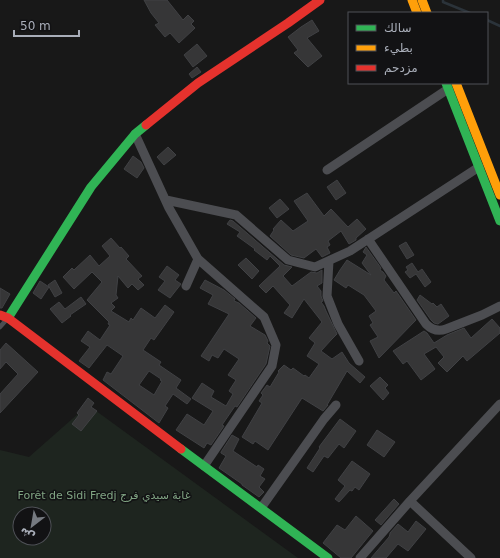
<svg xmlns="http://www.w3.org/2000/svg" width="500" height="558" font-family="'DejaVu Sans','Noto Sans Arabic',sans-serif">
<rect width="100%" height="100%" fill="#181818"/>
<path fill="#1e251f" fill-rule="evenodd" d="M88,405L298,558H0V450L29,457ZM20,514H44V538H20Z"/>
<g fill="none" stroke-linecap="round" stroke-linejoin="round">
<path stroke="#2b333a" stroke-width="2.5" d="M443,0V2L470,13
M487,20L500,26"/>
</g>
<path fill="#363637" stroke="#404144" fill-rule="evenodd" d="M144,0H167L183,20L188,15L194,21L191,24L195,28L179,43L170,33L165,37L155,25L159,23L151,13Z
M312,20L319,31L307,38L322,56L308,67L294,53L298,50L288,37L301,27Z
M197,44L207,56L193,67L184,55Z
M197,67L201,72L192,78L189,74Z
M168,147L176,155L164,165L157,157Z
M133,156L141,162L144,168L137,178L124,169Z
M337,180L346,193L336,200L327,187Z
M307,193L324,216L331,209L348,227L357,219L366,229L356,238V240L349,244L341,231L328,241L330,245L327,247L330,253L322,257L316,249L304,258L291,255L270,236L274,230L273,229L281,220L293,231L308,221L294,201Z
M280,199L289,209L277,218L269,208Z
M230,220L233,221L284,265L292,267L283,276L292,286L311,272L317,273L322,270V283L317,286L321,291V296L323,301L321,302L324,306L326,311L337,334L332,339L321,351L332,359L342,352L349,363L365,377L360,383L347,371L327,405H328L323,411L302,398L268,450L255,441L253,444L242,437L262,403L259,401L263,395L261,393L267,385L270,387L279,372L278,371L284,365L291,370L293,368L304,376L305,375L309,378L319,364L307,356L315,343L309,338L322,322L304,299L292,318L284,313L290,305L273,286L266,293L259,286L280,266L270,256L267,260L254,250L255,249L237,236L240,232L227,224Z
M111,238L120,248L121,247L129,256L126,259L142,276L138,279L144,285L138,290L132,284L128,288L118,276L116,295L118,298L111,303L115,307L111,311L129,322L131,318L133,320L141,308L155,318L165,305L174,312L154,340L151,338L143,350L161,362L159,365L181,380L176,388L191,399L187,404L173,394L165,406L168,408L159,423L103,380L107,372L111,374L123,356L107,345L89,368L79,361L90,347L81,341L88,331L100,340L110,325L108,324L109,322L87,300L102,282L92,272L74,289L63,277L72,268L74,270L90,255L99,266L110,256L102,246ZM149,371L161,379L160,380L162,381L154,395L139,385Z
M406,242L414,255L407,259L399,246Z
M366,247L381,268L380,270L383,272L386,276L384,280L394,293L396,291L416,320L379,358L370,341L378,337L370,325L373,323L369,316L376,311L364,295L348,285L346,288L334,280L340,270L347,260L371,275L362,263L367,255L363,252Z
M246,258L259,271L252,279L238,265Z
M412,263L418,272L422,269L431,282L425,287L416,274L410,278L405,272L408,270L406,267Z
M167,266L179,275L175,280L181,284L170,298L158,290L165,281L159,277Z
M55,280L62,293L55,297L48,285Z
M205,280L224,290L235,299L234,301L239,303L256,318L250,326L265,335L268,341L267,343L270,346L266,364L237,407L235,406L222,425L224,426L211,445L207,443L204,448L176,430L187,414L204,425L213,411L192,398L202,383L214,391L211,397L226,406L233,394L229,391L236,380L228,375L239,359L224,349L218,358L212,355L209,361L201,356L229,314L208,304L213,295L200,288Z
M40,281L49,287L41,299L33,293Z
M0,288L10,294L2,308H0Z
M420,295L432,304L433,303L437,307L441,304L449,316L438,324L434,323L431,320L417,300Z
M81,297L86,304L70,315L71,316L62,323L50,309L59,302L65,309Z
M492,319L500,328V333L467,361L463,356L447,372L438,363L444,357L436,347L424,354L435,369L421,380L407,361L403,364L393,351L424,331L427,333L434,343L447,335L464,328L471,338Z
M6,343L38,372L0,413V394L18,374L6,362L0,369V350Z
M380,377L388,385L385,388L389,393L383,400L370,386Z
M88,398L94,403L91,407L97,411L81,431L72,424L79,415L77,413Z
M340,419L356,431L344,448L339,444L328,458L324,456L313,472L307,468L320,448L319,447Z
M377,430L395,442L384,457L367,445Z
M232,435L239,439L233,451L257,467L258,465L264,469L260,476L265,479L259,487L264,492L259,497L242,485V484L219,468L226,456L221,453V452Z
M352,461L370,474L359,490L355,487L352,491L350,490L339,502L335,499L345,486L338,480Z
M394,499L399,504L381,525L375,520Z
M356,516L373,531L351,558H341L323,543L337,525L345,530Z
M416,521L426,529L408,551L398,544L386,558H371L389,537L390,534V533L398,524L408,532Z"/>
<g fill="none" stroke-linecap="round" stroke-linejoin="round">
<path stroke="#4c4d51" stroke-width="4.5" d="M0,327L8,318"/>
<path stroke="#4c4d51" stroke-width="9" d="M135,134L169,208L198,259L186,286
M327,170L448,89
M166,200L236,215L288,260L315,267L350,251L479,167
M368,239L426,324C432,330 438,332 446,329L482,315L500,306
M198,259L264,317L276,345L272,366L204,466
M329,261L327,296L338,324L359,361
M410,501L471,558
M261,508L324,419L336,405
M360,558L410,501L500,404"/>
<path stroke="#30b455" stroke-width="9" d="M446,83L500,221
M8,318L91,187L135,134L146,125
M181,449L328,558"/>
<path stroke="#ff9f0a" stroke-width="9" d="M412,0L417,13
M422,0L427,13
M456,83L500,195"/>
<path stroke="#e5322d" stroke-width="9" d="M146,125L198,83L288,23L320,0
M0,315L8,318L181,449"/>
</g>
<g text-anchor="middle" stroke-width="3" stroke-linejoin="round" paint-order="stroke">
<g font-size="11" fill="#80a483" stroke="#121214">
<text x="104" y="499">Forêt de Sidi Fredj غابة سيدي فرج</text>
</g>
</g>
<rect x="348" y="12" width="140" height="72" fill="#121214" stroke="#4e5056"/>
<rect x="356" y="25" width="20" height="6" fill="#30b455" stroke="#4e5056"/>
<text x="384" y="32" font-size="12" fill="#a9aeb9">سالك</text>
<rect x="356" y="45" width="20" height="6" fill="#ff9f0a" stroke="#4e5056"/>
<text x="384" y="52" font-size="12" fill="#a9aeb9">بطيء</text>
<rect x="356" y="65" width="20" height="6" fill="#e5322d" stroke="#4e5056"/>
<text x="384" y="72" font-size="12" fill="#a9aeb9">مزدحم</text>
<g transform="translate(32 526) rotate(211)"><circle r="19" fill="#121214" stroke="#4e5056"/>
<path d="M0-3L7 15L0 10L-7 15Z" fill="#767a81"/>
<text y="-6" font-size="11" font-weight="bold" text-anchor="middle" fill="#a9aeb9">ش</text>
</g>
<path d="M14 30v6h65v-6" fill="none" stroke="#a9aeb9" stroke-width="2"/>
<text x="20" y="30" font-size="12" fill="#a9aeb9" stroke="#121214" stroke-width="3" paint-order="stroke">50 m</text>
</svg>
